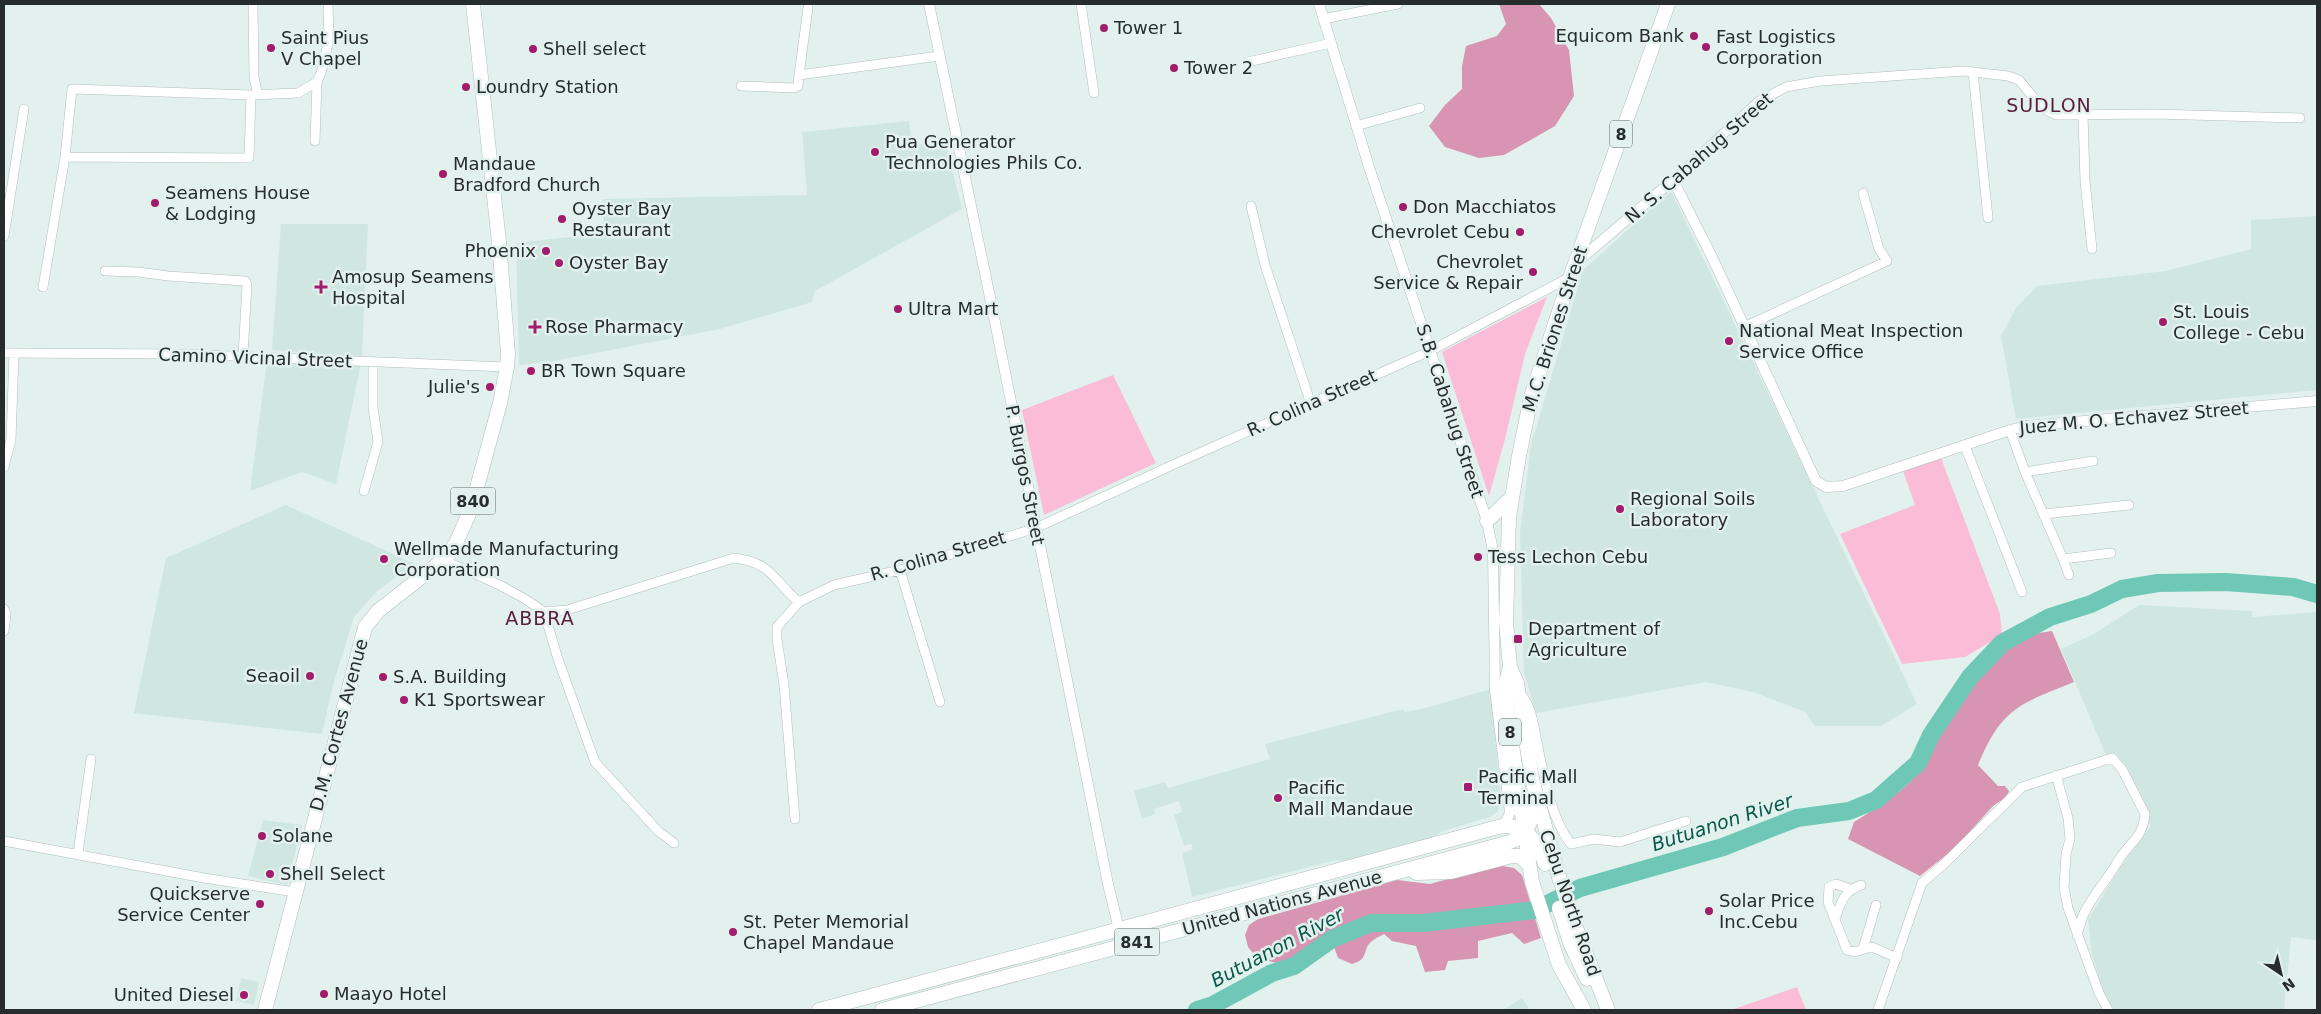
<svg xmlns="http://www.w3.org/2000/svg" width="2321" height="1014" font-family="'DejaVu Sans',sans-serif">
<rect width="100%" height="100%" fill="#e2f1ed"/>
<path fill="#d0e7e1" d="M909,121L912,146L945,140L962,209L815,291L812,302L720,329L554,361L519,365L516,243L604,233L603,199L807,195L802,132Z
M1671,191L1917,704L1881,726H1815L1805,712L1753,692L1706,682L1536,713L1524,672L1520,533L1531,445L1583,270Z
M2317,216V390L2016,419L2001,336L2016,308L2037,286L2166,271L2251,249V220Z
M281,224H368L362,357L272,350Z
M267,359L361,363L336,484L302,472L250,491Z
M286,505L415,564L377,591L354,617L333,685L322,734L134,713L166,558Z
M2139,605L2252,611V617L2317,612V940L2291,937L2284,1010H2114L2104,994L2092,954L2088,919L2127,857L2151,826L2116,753L2106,755L2061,649L2094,634Z
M1491,689L1501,803L1497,812L1490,817L1443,831L1431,839L1355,862L1336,860L1192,897L1182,853L1193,849L1191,844L1184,846L1174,815L1182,812L1179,801L1154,809L1155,814L1142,819L1134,791L1165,782L1168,788L1270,759L1265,744L1403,709L1405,712L1422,709Z
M263,820L302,825L287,885L248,876Z
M241,978L259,982L254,1005L236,1001Z
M1522,998L1530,1010H1503Z"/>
<path fill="#fbbcd8" d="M1547,297L1525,354L1505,439L1489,496L1442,352Z
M1113,375L1156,463L1044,515L1022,410Z
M1941,458L2000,614L2002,635L1965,657L1902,664L1840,534L1915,505L1903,471Z
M1797,987L1806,1010H1731Z"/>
<path fill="#d894b3" d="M1499,4H1539L1551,18L1569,50L1574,96L1555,126L1504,155L1479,158L1445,147L1429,126L1445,105L1462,89V66L1466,46L1497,36L1506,24Z
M2052,631L2074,682C2020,704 2002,707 1978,765L1998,786H2005L2009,791L2006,797L1993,806L1956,847L1920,876L1848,839L1854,822C1880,806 1906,791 1924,765C1930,755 1932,743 1938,733C1954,706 1977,669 2002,649C2016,638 2035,633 2052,631Z
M1497,865L1514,868L1522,875L1541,938L1524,944L1512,933L1478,941V958L1448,961L1445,970L1425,972L1416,946L1392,941L1384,934C1378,937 1370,941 1367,947C1363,958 1364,960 1352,964L1338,958L1334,947L1327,944L1284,965L1257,958L1248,947L1245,935L1249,925L1258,919L1397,880L1430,884Z"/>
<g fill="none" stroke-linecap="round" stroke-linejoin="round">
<path stroke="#6fc8b6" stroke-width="18" d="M1197,1010L1213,1005L1272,973L1294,966L1332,939L1371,923H1423L1535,910L1580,888L1723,847L1797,818L1849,811L1876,800L1918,763L1931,735L1970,677L2002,643L2050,617L2091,604L2122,589L2158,583L2226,582L2293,587L2317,594"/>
<g stroke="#b1bfbc" stroke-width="10">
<path id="minor" d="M253,4L254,78L258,95
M1081,4L1094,93
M808,8L799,75L939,56
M1323,19L1398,4
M1248,62L1331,43
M1973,72L1988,218
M741,86L794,88L798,86L799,75
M2083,115L2085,181L2092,249
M1356,126L1420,108
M315,141L317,82
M65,157L249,158L251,95
M1673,180L1758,102L1786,87L1820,81L1964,71L2008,76L2019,80L2043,109L2056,115L2154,114L2300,118
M1251,206L1265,265L1311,404
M4,236L24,109
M105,271L138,272L168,276L245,281L247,284L243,356
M43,287L65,157L72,89L251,95L298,93L317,82L321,73L329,40L328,4
M1744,327L1887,261L1879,249L1863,193
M4,353L181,354L507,367
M2010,430L2025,472L2063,559L2069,575
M1965,446L2022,592
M4,467L11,440L14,353
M2025,472L2093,461
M364,491L378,442L373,408V362
M2044,514L2129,505
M2063,559L2111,553
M443,560C477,575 514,589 544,612L567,610L734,558C774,563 773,581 799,602
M900,570L940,702
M799,602L834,585L900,570L1036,528L1179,462L1430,351L1570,277
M4,609L6,615L4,631
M544,612L558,659L595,762L658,831L674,843
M1519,692C1532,706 1533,723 1537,742C1543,773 1551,819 1571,844L1594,839L1620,842L1686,821
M2056,775L2068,818L2070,839L2066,854L2064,888L2068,908L2099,993L2108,1010
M795,819L784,685L777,639V627L799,602
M4,841L204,878L295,892
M78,853L91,759
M1850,889L1836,884L1829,887L1828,902L1847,950L1854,952L1872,947L1897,958
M1835,919C1841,902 1844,891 1861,885
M1863,949L1876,905
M1878,1010L1922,883L1943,865L2022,787L2112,758L2122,769L2145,814C2143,839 2129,842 2118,861C2110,875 2099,888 2090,903C2083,912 2080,924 2077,935"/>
</g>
<g stroke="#b1bfbc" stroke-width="11">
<path id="tertiary" d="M929,4L991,302L1108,884L1123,946
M1319,4L1370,170L1487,521L1493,551L1495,690L1510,813L1506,821L1499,827
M1576,263L1673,180L1712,257L1816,481L1826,487L1843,486L2010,430L2026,426L2317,401"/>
</g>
<g stroke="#b1bfbc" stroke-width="15">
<path id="primary" d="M1487,521L1512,497
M1510,667L1504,690L1532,882L1559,965L1584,1010
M1416,873L1451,872L1512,856H1520L1529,865
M1559,908L1571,945L1587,979
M819,1010L1498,827C1525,822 1538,841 1545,864
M882,1010L1510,842C1528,835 1533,818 1536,801
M1608,1010L1577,930L1558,874L1532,779L1517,683L1510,667L1506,622L1509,517L1519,456L1531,397L1572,272L1668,4"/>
</g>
<g stroke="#b1bfbc" stroke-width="15">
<path id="trunk" d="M265,1010L365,627L378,611L447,557L456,543L471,509L479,480L500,403L507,367L508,354L499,242L473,4"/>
</g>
<use href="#minor" stroke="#fff" stroke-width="9"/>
<use href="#tertiary" stroke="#fff" stroke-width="10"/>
<use href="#primary" stroke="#fff" stroke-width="14"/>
<use href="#trunk" stroke="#fff" stroke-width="14"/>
</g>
<g fill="#a11c6b" stroke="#e2f1ed" stroke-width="2">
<circle cx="1104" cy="28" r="5"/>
<circle cx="1694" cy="36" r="5"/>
<circle cx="1706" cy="47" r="5"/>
<circle cx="271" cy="48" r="5"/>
<circle cx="533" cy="49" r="5"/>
<circle cx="1174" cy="68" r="5"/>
<circle cx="466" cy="87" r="5"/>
<circle cx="875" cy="152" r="5"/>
<circle cx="443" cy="174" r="5"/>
<circle cx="155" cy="203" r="5"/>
<circle cx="1403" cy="207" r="5"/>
<circle cx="562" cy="219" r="5"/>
<circle cx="1520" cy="232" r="5"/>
<circle cx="546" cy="251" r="5"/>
<circle cx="559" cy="263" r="5"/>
<circle cx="1533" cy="272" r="5"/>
<path d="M318.5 279.5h5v5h5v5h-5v5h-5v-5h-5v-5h5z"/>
<circle cx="898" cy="309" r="5"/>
<circle cx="2163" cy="322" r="5"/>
<path d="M532.5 319.5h5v5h5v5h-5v5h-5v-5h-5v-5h5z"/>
<circle cx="1729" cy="341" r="5"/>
<circle cx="531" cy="371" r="5"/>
<circle cx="490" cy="387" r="5"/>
<circle cx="1620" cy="509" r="5"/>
<circle cx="1478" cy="557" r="5"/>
<circle cx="384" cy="559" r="5"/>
<rect x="1513" y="634" width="10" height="10" rx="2.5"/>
<circle cx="310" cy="676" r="5"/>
<circle cx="383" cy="677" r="5"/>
<circle cx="404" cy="700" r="5"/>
<rect x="1463" y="782" width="10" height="10" rx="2.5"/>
<circle cx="1278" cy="798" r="5"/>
<circle cx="262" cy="836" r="5"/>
<circle cx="270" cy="874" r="5"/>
<circle cx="260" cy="904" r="5"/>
<circle cx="1709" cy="911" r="5"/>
<circle cx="733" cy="932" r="5"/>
<circle cx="324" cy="994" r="5"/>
<circle cx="244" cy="995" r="5"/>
</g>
<g text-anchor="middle" stroke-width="5" stroke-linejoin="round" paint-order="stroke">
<g fill="#e2f1ed" stroke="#5f6866" stroke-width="1">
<rect x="1610" y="120.5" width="22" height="27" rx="4"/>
<rect x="450.5" y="487.5" width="45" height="27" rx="4"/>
<rect x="1499" y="718.5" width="22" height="27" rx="4"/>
<rect x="1114.5" y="928.5" width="45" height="27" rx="4"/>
</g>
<g font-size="16" font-weight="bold" fill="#272d2c">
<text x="1621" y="140">8</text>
<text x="473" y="507">840</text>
<text x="1510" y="738">8</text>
<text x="1137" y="948">841</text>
</g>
<g font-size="18" fill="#272d2c" stroke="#e2f1ed" text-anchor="start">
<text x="1114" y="34">Tower 1</text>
<text x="1684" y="42" text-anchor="end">Equicom Bank</text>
<text x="1716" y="43">Fast Logistics<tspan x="1716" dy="21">Corporation</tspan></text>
<text x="281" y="44">Saint Pius<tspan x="281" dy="21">V Chapel</tspan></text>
<text x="543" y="55">Shell select</text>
<text x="1184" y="74">Tower 2</text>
<text x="476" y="93">Loundry Station</text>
<text x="885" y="148">Pua Generator<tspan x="885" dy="21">Technologies Phils Co.</tspan></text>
<text x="453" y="170">Mandaue<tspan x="453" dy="21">Bradford Church</tspan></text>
<text x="165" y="199">Seamens House<tspan x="165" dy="21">&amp; Lodging</tspan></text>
<text x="1413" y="213">Don Macchiatos</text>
<text x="572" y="215">Oyster Bay<tspan x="572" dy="21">Restaurant</tspan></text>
<text x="1510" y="238" text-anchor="end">Chevrolet Cebu</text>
<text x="536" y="257" text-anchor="end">Phoenix</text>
<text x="1523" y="268" text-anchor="end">Chevrolet<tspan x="1523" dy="21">Service &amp; Repair</tspan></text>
<text x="569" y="269">Oyster Bay</text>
<text x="332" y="283">Amosup Seamens<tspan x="332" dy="21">Hospital</tspan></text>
<text x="908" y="315">Ultra Mart</text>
<text x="2173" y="318">St. Louis<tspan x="2173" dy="21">College - Cebu</tspan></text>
<text x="545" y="333">Rose Pharmacy</text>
<text x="1739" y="337">National Meat Inspection<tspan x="1739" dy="21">Service Office</tspan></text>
<text x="541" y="377">BR Town Square</text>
<text x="480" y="393" text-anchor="end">Julie's</text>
<text x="1630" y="505">Regional Soils<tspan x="1630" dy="21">Laboratory</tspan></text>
<text x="394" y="555">Wellmade Manufacturing<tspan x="394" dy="21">Corporation</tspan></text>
<text x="1488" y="563">Tess Lechon Cebu</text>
<text x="1528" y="635">Department of<tspan x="1528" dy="21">Agriculture</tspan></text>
<text x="300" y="682" text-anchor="end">Seaoil</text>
<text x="393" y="683">S.A. Building</text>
<text x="414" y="706">K1 Sportswear</text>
<text x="1478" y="783">Pacific Mall<tspan x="1478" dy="21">Terminal</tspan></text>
<text x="1288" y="794">Pacific<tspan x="1288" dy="21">Mall Mandaue</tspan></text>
<text x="272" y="842">Solane</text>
<text x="280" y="880">Shell Select</text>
<text x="250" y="900" text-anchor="end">Quickserve<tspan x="250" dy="21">Service Center</tspan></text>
<text x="1719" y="907">Solar Price<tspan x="1719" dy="21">Inc.Cebu</tspan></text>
<text x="743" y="928">St. Peter Memorial<tspan x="743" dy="21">Chapel Mandaue</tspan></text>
<text x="334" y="1000">Maayo Hotel</text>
<text x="234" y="1001" text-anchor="end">United Diesel</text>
</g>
<g font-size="18" fill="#272d2c" stroke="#e2f1ed">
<text transform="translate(1699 158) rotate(-41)" y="6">N. S. Cabahug Street</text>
<text transform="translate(1555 329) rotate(-72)" y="6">M.C. Briones Street</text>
<text transform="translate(255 358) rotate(2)" y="6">Camino Vicinal Street</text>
<text transform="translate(1312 403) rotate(-24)" y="6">R. Colina Street</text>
<text transform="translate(1450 411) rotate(72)" y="6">S.B. Cabahug Street</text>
<text transform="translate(2134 418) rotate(-5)" y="6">Juez M. O. Echavez Street</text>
<text transform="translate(1025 475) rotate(79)" y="6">P. Burgos Street</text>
<text transform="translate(938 556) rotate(-16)" y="6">R. Colina Street</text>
<text transform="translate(339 725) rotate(-75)" y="6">D.M. Cortes Avenue</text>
<text transform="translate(1282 903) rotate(-15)" y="6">United Nations Avenue</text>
<text transform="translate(1570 903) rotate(71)" y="6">Cebu North Road</text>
</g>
<g font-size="19" letter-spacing="1" fill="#5b1c3e" stroke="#e2f1ed">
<text x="2049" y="112">SUDLON</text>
<text x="540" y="625">ABBRA</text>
</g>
<g font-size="19" font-style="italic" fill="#0a584c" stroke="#e2f1ed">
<text transform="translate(1722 822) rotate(-18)" y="7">Butuanon River</text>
<text transform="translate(1277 947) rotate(-28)" y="7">Butuanon River</text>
</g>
</g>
<rect width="2321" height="1014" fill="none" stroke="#272d2c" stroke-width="10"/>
<g transform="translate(2281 974) rotate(145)" stroke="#e2f1ed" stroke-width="4" paint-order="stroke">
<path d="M0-4L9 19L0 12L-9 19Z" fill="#272d2c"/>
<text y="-8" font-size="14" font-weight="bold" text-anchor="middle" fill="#272d2c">N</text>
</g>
</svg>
